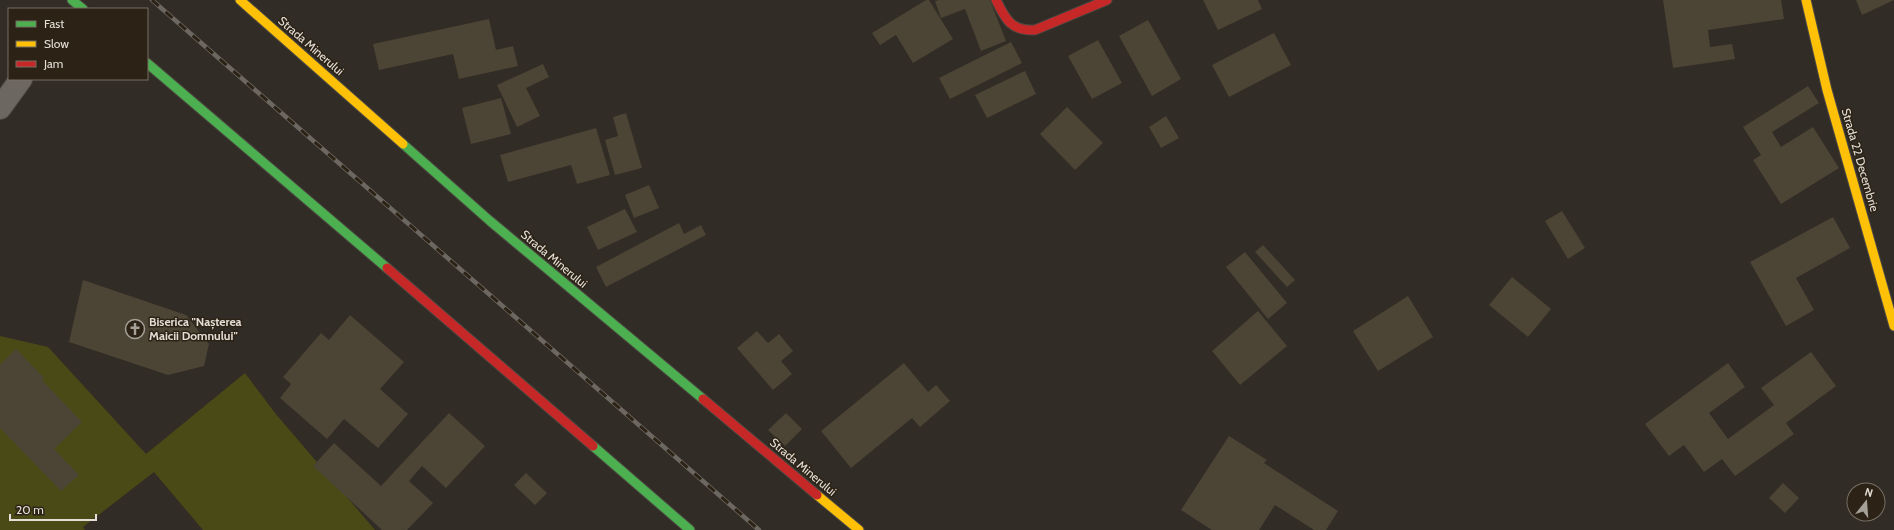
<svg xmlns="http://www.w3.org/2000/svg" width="1894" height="530" font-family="Cabin,sans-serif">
<rect width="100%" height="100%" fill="#312c25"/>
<path fill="#4a4a16" d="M0,336L48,347L146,454L245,373L275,413L375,530H203L154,472L83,527L85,530H0Z"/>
<path fill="#4c4435" d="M926,0H929L953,39L913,63L896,35L880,45L872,33Z
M939,0H990L1006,41L981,51L965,9L941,18L935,1Z
M1203,0H1258L1262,9L1218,30Z
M1663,0H1781L1784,19L1708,30L1710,47L1732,44L1735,59L1673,68Z
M1856,0H1894L1862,15Z
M489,19L496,50L513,46L518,66L459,79L453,54L379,70L373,44Z
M1148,20L1181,79L1152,96L1119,36Z
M1274,33L1291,65L1229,97L1212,65Z
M1098,40L1122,83L1092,99L1068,56Z
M1011,42L1022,63L950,99L939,78Z
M543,64L549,77L526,88L540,116L517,127L497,85Z
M1025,71L1036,94L987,118L975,95Z
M1808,86L1819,103L1772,132L1781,147L1813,127L1839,168L1781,204L1753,160L1761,155L1743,127Z
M501,98L511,134L471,144L462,108Z
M1067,107L1103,143L1075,170L1040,134Z
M626,113L642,168L615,175L605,140L618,136L613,117Z
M1166,116L1179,138L1161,148L1149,127Z
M596,128L610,175L577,184L571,165L508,182L500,155Z
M649,185L659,208L634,218L625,195Z
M625,209L637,232L598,250L587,227Z
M1562,211L1585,248L1568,259L1545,221Z
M1833,217L1850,248L1796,278L1814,310L1786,326L1750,262Z
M679,223L684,234L701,225L706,235L606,287L596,267Z
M1263,245L1295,280L1287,287L1255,252Z
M1245,252L1287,303L1268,319L1226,267Z
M1512,277L1551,309L1528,337L1489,305Z
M83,280L186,315L209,344L204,366L168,375L69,342Z
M1408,296L1433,337L1378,371L1353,331Z
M1258,311L1287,346L1240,385L1212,351Z
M350,315L404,362L380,389L408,414L378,448L344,419L327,439L280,398L291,384L283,377L321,333L329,340Z
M757,331L768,343L779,334L793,351L781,361L792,374L773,390L737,348Z
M16,349L44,378L42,380L82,422L54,449L79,475L61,491L0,428V365Z
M1811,352L1836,386L1786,423L1794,434L1735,476L1722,459L1704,472L1684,445L1669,456L1645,424L1728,363L1745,387L1709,413L1728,439L1774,405L1761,388Z
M904,363L928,392L936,385L950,401L920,427L912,418L851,468L821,431Z
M449,413L485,446L446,488L422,466L409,481L433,503L407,530H382L313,466L334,443L381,486Z
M786,413L802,429L785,446L768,430Z
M1229,436L1267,460L1264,463L1338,511L1326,530H1314L1275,505L1259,530H1212L1181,510Z
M526,473L547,493L535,505L514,485Z
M1783,483L1799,498L1785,513L1769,498Z"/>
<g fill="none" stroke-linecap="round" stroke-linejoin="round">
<g stroke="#4d4943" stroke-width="24">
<path id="street" d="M0,108L21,79"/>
</g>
<g stroke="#4d4943" stroke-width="11">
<path id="fast" d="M72,0L83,9
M147,63L387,268
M403,144L490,221L703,399
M593,446L690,530"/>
</g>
<g stroke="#4d4943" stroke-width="11">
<path id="slow" d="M240,0L403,144
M1806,0L1827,90L1894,326
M817,495L859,530"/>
</g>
<g stroke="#4d4943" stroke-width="11">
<path id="jam" d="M996,0C1006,20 1011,31 1035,30L1107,0
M387,268L593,446
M703,399L817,495"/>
</g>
<use href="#street" stroke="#6c6861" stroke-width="22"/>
<use href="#fast" stroke="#4caf50" stroke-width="9"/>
<use href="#slow" stroke="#ffc107" stroke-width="9"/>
<use href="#jam" stroke="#c62828" stroke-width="9"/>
<g stroke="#6c6861" stroke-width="4.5">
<path id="rail" d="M152,0L759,530"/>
</g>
<use href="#rail" stroke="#2c2316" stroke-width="3" stroke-dasharray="9" stroke-linecap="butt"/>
</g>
<defs>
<g id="church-ring" transform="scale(1)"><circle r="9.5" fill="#2c2316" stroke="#a5a098" stroke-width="1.5"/><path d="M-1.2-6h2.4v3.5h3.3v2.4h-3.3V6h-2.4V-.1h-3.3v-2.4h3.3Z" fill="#a5a098"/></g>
</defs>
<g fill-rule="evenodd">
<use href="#church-ring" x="135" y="329"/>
</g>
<g text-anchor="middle" stroke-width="3" stroke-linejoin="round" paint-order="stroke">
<g font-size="12" fill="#e4ded6" stroke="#2c2316">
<text transform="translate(311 46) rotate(41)" y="4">Strada Minerului</text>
<text transform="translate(1860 160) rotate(74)" y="4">Strada 22 Decembrie</text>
<text transform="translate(554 259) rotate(40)" y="4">Strada Minerului</text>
<text transform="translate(803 467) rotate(40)" y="4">Strada Minerului</text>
</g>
<g font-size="12" font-weight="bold" fill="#e4ded6" stroke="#2c2316" text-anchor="start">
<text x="149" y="326">Biserica "Nașterea<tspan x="149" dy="14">Maicii Domnului"</tspan></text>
</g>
</g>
<rect x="8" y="8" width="140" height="72" fill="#2c2316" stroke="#766e63"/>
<rect x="16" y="21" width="20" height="6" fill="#4caf50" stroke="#766e63"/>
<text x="44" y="28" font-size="12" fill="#e4ded6">Fast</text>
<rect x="16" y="41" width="20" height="6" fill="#ffc107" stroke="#766e63"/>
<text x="44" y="48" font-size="12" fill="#e4ded6">Slow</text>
<rect x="16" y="61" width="20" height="6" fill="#c62828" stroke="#766e63"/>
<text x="44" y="68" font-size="12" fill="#e4ded6">Jam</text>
<g transform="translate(1866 502) rotate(17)"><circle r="19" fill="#2c2316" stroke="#766e63"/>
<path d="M0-3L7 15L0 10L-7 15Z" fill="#a5a098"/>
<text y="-6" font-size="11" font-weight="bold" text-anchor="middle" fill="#e4ded6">N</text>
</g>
<path d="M10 514v6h86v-6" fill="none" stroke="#e4ded6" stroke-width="2"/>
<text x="16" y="514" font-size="12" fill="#e4ded6" stroke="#2c2316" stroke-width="3" paint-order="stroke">20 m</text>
</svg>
